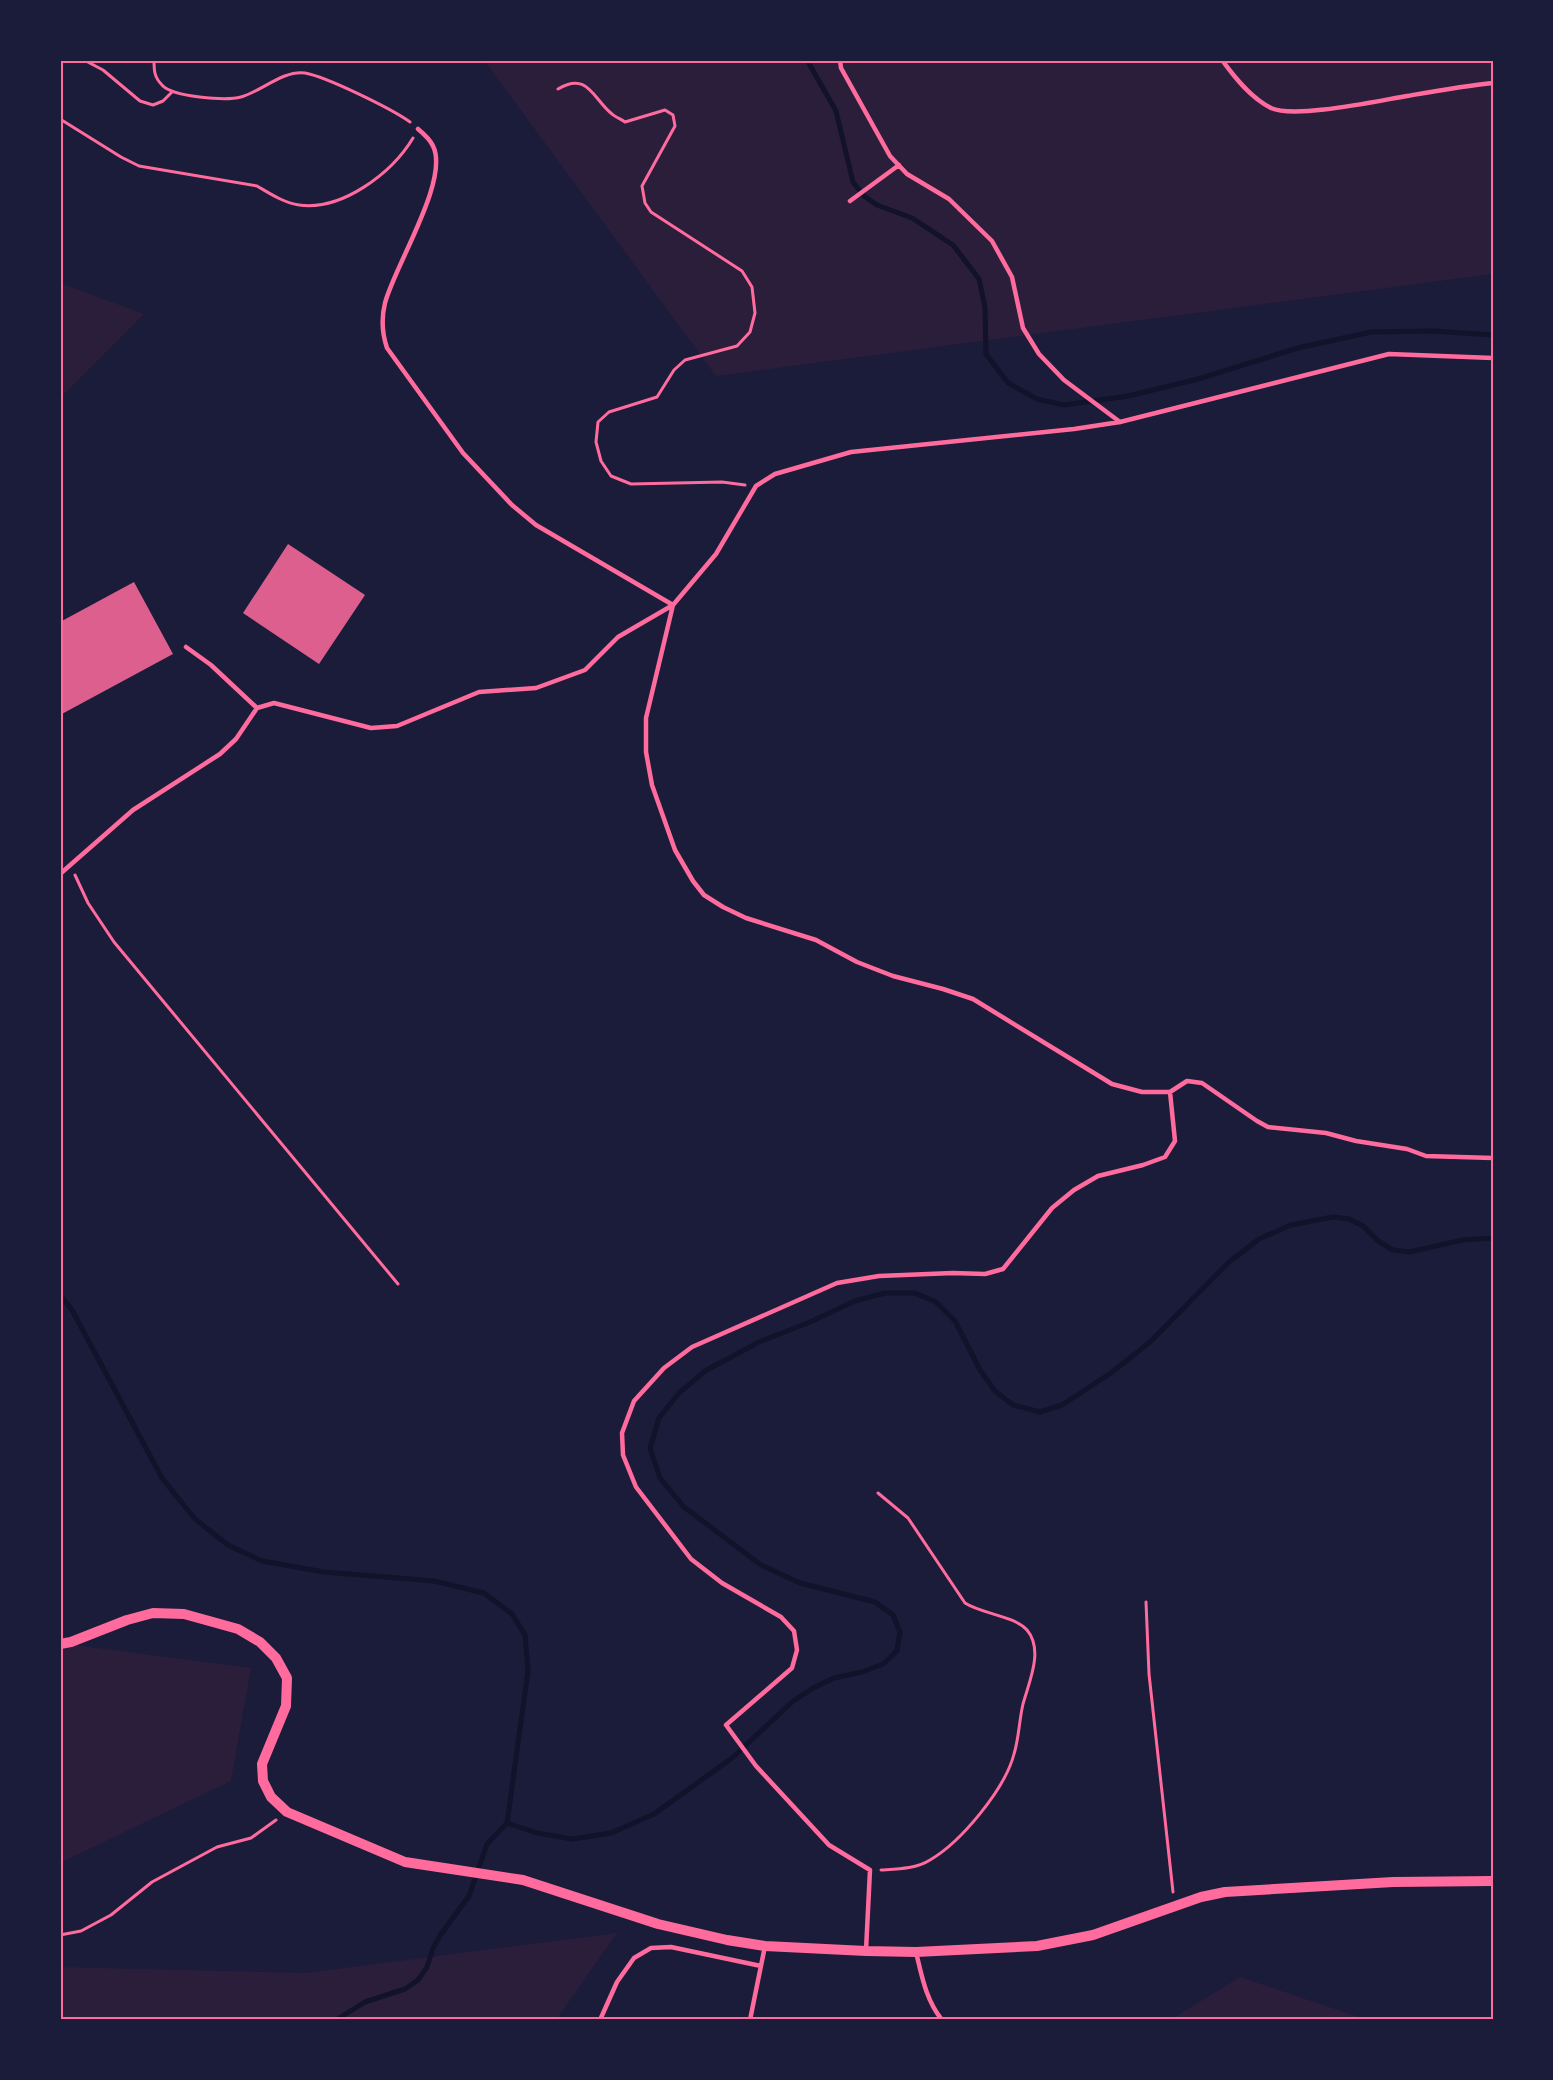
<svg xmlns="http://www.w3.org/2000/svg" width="1553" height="2080" font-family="Raleway,sans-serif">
<rect width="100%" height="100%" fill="#1b1b3a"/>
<path fill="#2a1e3b" d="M484,60H1493V274L716,376Z
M60,283L144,314L60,398Z
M60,1643L251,1668L231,1781L60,1863Z
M617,1933L556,2020H60V1967L305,1973Z
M1240,1977L1368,2020H1170Z"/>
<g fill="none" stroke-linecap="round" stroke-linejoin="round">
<path stroke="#12122b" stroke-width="5" d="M807,60L836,111L853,182L864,196L877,205L912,218L953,245L979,279L985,307L986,354L1008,383L1037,399L1064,405L1128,396L1198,379L1298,348L1371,332L1433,331L1493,335
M60,1295L72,1310L162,1478L195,1519L228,1545L262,1561L324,1572L434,1581L484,1593L512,1614L525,1635L528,1671L507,1823L537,1833L572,1839L611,1833L654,1814L732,1758L792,1702L813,1688L834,1678L862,1672L883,1664L897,1651L900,1632L893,1615L875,1602L800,1583L761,1565L684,1507L660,1478L650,1448L659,1418L679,1393L705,1371L759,1342L810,1322L855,1301L885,1293H915L936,1302L955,1321L980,1370L995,1391L1013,1405L1040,1412L1062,1405L1111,1373L1150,1342L1229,1262L1259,1239L1291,1225L1333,1217L1349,1219L1363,1226L1378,1241L1393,1250L1409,1252L1463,1240L1493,1238
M336,2020L365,2002L405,1989L418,1980L427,1967L433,1948L441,1934L469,1896L487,1844L507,1823"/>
</g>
<path fill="#dd5f8e" d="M288,544L365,595L319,664L243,613Z
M134,582L173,654L60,715V622Z"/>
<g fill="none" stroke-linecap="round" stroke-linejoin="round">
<path stroke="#ff6b9d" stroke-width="3" d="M84,60L103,70L140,101L153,105L163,101L172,92
M154,60C154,70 154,77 162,85C172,97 226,101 241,97C262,91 283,70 305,73C327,77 392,109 410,122
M558,89C588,71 593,99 612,114C615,117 621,119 625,122L665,110L673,115L675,126L642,186L645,203L651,212L742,271L752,287L755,313L750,332L737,346L685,360L674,370L657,397L609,412L598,422L596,442L601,461L611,476L631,484L722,482L745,485
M60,119L121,157L139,166L257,186C269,193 284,203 299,205C342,211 392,173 413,138
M75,875L88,903L114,942L398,1284
M878,1493L908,1518L965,1603C982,1614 1015,1616 1027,1630C1044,1650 1029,1682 1023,1704C1019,1721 1019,1738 1014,1754C1005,1789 961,1842 930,1860C916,1869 897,1869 881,1870
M1146,1602L1149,1674L1173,1892
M60,1935L81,1931L111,1915L152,1882L217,1847L251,1838L276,1820"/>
<path stroke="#ff6b9d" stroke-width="4.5" d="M840,60L841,68L890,156L907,174L949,199L992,241L1012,277L1023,328L1039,354L1064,380L1120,422
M1222,60C1235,78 1251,98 1271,108C1295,119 1377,101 1407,96C1436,91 1464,86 1493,83
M418,129C424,134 430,139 433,146C450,180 394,267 385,303C381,319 382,333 387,348L463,453L512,505L536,525L673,605L646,718V752L652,785L675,850L693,881L704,895L723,907L746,918L816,940L857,962L893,976L943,989L973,999L1112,1084L1142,1092H1170L1187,1081L1202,1083L1257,1121L1268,1127L1326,1133L1356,1141L1407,1149L1426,1156L1493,1158
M850,201L899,165
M186,647L211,665L257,708
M60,874L133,810L220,754L236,739L257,708L274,703L371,728L397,726L479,692L536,688L585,670L618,637L673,605L716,554L756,486L775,474L851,452L1074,429L1120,422L1389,354L1493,358
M866,1950L870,1870L829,1845L756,1766L726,1725L792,1668L797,1650L794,1631L781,1617L722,1583L691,1559L636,1487L623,1455L622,1433L634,1401L664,1368L692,1347L837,1283L879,1276L953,1273L985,1274L1003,1269L1052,1208L1074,1190L1098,1176L1143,1165L1165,1157L1175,1141L1170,1092
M916,1952C922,1977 926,2000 942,2020
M600,2020L617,1982L634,1958L651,1948L671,1947L761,1966
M750,2020L765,1946"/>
<path stroke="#ff6b9d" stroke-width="10" d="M60,1644L71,1642L127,1620L153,1613L184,1614L238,1629L260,1642L276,1658L287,1678L286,1706L262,1764L263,1781L271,1797L287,1812L405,1862L523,1880L658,1924L727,1940L765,1946L866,1951L916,1952L1037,1946L1093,1935L1201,1897L1225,1892L1393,1882L1493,1881"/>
</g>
<rect width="1553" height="2080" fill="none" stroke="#1b1b3a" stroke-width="123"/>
<rect x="62" y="62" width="1430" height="1956" fill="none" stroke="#ff6b9d" stroke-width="2"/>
</svg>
